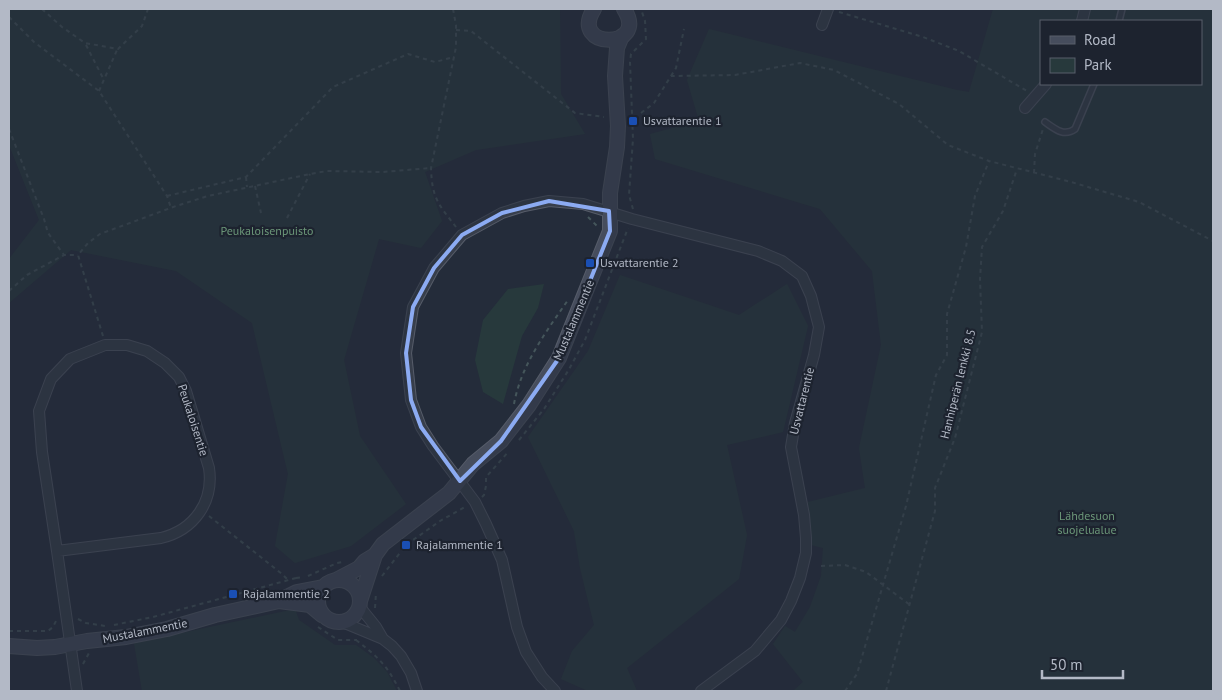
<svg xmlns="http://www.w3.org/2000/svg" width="1222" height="700" font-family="'PT Sans',sans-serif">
<rect width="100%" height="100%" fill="#242c3a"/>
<path fill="#27393c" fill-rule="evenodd" d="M9,9H560L561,94L585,134L476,150L425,172L442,221L421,248L379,239L344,360L360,436L406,504L351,546L295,563L275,546L288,474L252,323L176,271L71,250L9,303V259L39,220L9,145Z
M993,9H1213V691H793L803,682L773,644L785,626L795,632L810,607L821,576L823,548L811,545L808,502L865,488L859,448L881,345L872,271L820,209L655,159L650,134L699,121L687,80L709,29L957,90L969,92ZM1041,21H1201V84H1041Z
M620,275L739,315L787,284L808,326L783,432L727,445L747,535L739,579L627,668L637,691H588L561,679L572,651L594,625L580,568L574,531L528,437L588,351Z
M544,284L538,308L522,336L503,404L483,392L475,360L483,320L508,289Z
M295,609L299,620L335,645H356L374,658L387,672L397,691H142L134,643Z"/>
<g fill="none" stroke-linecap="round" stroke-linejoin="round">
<g stroke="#565c69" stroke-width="8">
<path id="lane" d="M1119,21L1122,9
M1045,122C1055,129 1064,137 1075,129L1094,84"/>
</g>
<g stroke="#565c69" stroke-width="12">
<path id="street" d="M1082,21L1085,9
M822,25L828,9
M1025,108L1046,84
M57,551L42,452L39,411L51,379L70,359L105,345H127L147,351L165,363L179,377L186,391L209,468C214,502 194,530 161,538L57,551L77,691
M359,606L376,627L383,639
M342,622L383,639L392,646L401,656L411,673L417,691
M555,691L542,677L526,652L517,627L502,560L486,524L475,502L433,446L421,427L411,400L406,353L413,307L434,268L462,235L502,213L524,206L549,201L583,204L632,219L758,251L782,261L802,276L811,296L819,327L814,355L795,423L791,447L804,515L806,538V553L800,578L791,601L781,620L755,651L701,691"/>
</g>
<g stroke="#565c69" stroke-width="16">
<path id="secondary" d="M594,9C568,50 650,50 624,9
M336,580L359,568L365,561L375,555
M318 601a21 21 0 1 1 42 0a21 21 0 1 1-42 0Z
M279,601L310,605L322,615
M360,601L375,555L383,544L449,493L473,464L501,441L529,405L559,358L610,231V193L617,147L618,126L615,76L617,48L622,36
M9,646L37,648L55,647L87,641L126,637L167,629L215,615L279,601L297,592L323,587"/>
</g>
<path stroke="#45565b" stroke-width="2" stroke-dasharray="4 4" stroke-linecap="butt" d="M42,9L62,27L85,43L118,49L142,26L148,9
M453,9L456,25V47L431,168C432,198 438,204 456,227
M839,12L923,37L959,51L1027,91
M9,17L34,42L99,91L167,196L171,208
M456,30L471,31L575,113L604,117
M86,45L104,80
M671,76L676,68L684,29
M99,91L117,50
M641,113L654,103L671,76L735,75L800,63L834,70L899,104L948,145L989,161L1071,182L1139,202L1213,241
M9,129L44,219L48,233L64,255
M1034,173L1035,154L1043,129
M246,177L247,187
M255,186L261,213
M167,196L246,177L333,87L408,54L435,62L454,57
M633,209L629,195L633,139L630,62L631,54L646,39L645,21L641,9
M588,217L597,226
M287,218L310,174
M9,291L27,275L64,255H78
M103,336L78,255L88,243L100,234L176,206L208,196L310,174L327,171L382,172L431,168
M514,404C521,365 546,332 568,300
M519,440L544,409L568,371L585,340L628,228
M482,497L484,495L486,486V477L509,451
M209,516L282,574L288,580
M821,566L845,565L866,572L910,605
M308,576L337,563L343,562
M382,576L406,545L440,521L465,507
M296,578L304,577
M375,608L376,593
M78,619L86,623L105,626
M114,625L153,617L296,578
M318,627L338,640H357
M9,631H48L53,627L56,621
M356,640C379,658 387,665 400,691
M83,664L89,653
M845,691L857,674L906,506L936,375L947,355V314L966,247L975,196L989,161
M886,691L935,511V488L955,438L982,332L980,279L982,247L1003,211L1017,169"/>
<use href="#lane" stroke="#373e4b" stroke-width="5"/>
<use href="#street" stroke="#373e4b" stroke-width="10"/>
<use href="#secondary" stroke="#464d5d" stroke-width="14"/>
</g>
<path d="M0 0H1222V700H0ZM549,201L609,211L610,231L559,358L501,441L460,481L421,427L411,400L406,353L413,307L434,268L462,235L502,213Z" fill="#242c3a" fill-opacity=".55" fill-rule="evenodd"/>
<path fill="none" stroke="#8cabf2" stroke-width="4" stroke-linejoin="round" d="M549,201L609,211L610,231L559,358L501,441L460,481L421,427L411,400L406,353L413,307L434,268L462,235L502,213Z"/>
<g fill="#1a4fb4" stroke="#1d232f" stroke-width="2">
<rect x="628" y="116" width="10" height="10" rx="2.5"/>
<rect x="585" y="258" width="10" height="10" rx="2.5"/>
<rect x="401" y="540" width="10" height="10" rx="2.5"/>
<rect x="228" y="589" width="10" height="10" rx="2.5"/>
</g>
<g text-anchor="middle" stroke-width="4.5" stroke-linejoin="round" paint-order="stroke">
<g font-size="12" fill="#b3b9c6" stroke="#1d232f" text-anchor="start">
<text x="643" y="125">Usvattarentie 1</text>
<text x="600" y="267">Usvattarentie 2</text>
<text x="416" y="549">Rajalammentie 1</text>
<text x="243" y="598">Rajalammentie 2</text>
</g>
<g font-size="12" fill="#6b9678" stroke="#1d232f">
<text x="267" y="235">Peukaloisenpuisto</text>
<text x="1087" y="520">Lähdesuon<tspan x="1087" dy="14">suojelualue</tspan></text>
</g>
<g font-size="12" fill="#b3b9c6" stroke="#1d232f">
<text transform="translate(574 320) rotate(-67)" y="4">Mustalammentie</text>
<text transform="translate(958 384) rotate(-76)" y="4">Hanhiperän lenkki 8.5</text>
<text transform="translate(802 401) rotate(-76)" y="4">Usvattarentie</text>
<text transform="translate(193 420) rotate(72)" y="4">Peukaloisentie</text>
<text transform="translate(145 631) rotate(-11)" y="4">Mustalammentie</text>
</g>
</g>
<rect width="1222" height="700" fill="none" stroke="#b3b9c6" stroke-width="20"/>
<rect x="1040" y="20" width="162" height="65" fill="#1d232f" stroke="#595f6b"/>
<rect x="1050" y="36" width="25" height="8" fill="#464d5d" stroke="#595f6b"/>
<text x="1084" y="45" font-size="15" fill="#b3b9c6">Road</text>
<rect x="1050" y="58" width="25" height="15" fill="#27393c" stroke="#595f6b"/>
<text x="1084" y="70" font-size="15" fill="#b3b9c6">Park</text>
<path d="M1042 670v8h81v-8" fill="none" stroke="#b3b9c6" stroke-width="2.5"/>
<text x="1050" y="670" font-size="15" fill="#b3b9c6" stroke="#1d232f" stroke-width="4" paint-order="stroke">50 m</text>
</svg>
